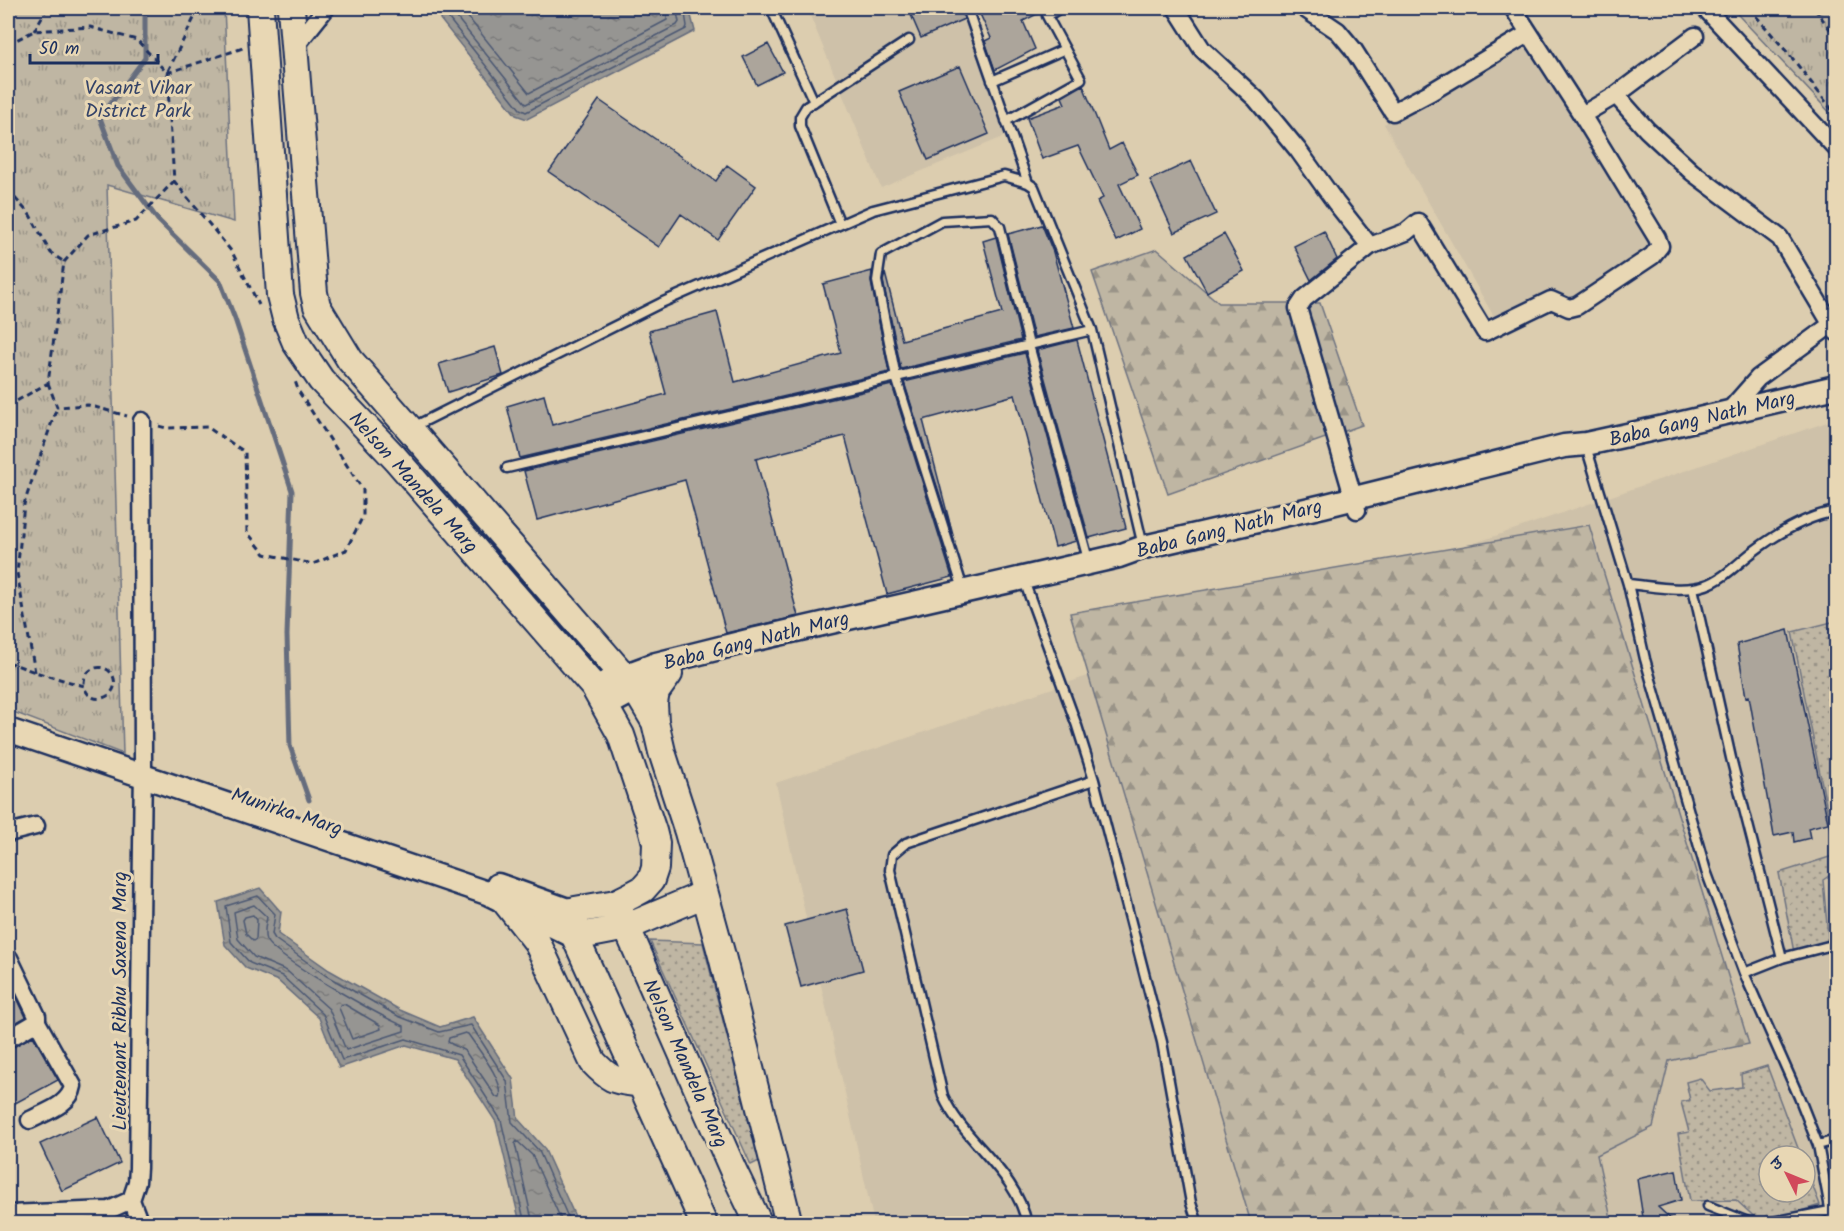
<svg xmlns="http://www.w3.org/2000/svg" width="1844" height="1231" font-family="Kalam,'Playpen Sans Deva',sans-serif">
<defs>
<pattern id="grass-dots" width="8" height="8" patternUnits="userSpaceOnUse" patternTransform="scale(1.5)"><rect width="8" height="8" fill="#bfb6a3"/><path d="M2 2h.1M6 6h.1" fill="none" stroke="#9a9488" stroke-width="1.8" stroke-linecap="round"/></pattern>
<pattern id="forest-firs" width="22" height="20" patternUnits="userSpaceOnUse" patternTransform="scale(1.5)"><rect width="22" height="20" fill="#bfb6a3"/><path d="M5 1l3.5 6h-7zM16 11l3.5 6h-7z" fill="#9a9488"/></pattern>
<pattern id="park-tufts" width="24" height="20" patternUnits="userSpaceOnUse" patternTransform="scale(1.5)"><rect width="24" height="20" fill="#bfb6a3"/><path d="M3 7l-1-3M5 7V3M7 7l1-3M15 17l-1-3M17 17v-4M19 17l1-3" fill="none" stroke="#9a9488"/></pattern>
<pattern id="water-ripples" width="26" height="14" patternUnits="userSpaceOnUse" patternTransform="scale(1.5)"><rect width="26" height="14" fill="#969592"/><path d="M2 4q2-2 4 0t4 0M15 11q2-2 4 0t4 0" fill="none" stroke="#7a7a7a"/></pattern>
</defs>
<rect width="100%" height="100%" fill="#dccdaf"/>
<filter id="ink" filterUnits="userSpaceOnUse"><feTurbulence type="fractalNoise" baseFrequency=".0167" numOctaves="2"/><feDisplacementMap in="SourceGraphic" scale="12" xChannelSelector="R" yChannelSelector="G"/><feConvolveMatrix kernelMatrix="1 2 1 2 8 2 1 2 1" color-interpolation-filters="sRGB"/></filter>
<g filter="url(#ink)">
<path fill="#cec1a9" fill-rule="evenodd" d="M807,8H959L1015,132L881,188Z
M1524,36L1654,250L1569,310L1562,298L1501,329L1384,124Z
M1836,419V1223H874L776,783ZM1769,1156H1805V1192H1769Z"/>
<path fill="url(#grass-dots)" stroke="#6d7280" stroke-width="1.5" d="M1836,621V871L1823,880L1829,947L1795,958L1779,873L1836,855L1792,632Z
M650,941L703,943L759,1161L751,1165Z
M1767,1066L1801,1156H1769V1192H1805V1166L1820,1205L1761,1223L1736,1200L1690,1201L1678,1134L1689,1132L1681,1102L1690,1100L1686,1082L1700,1078L1710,1091L1742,1087L1741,1074Z"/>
<path fill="url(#forest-firs)" stroke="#6d7280" stroke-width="1.5" d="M1157,249L1219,303H1320L1362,425L1168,494L1092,272Z
M1589,525L1749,1044L1669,1061L1653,1127L1597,1155L1612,1223H1251L1070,613Z"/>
<path fill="url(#park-tufts)" stroke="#6d7280" stroke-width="1.5" d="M8,8H224L234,222L107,185L123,754L8,710Z
M1732,8H1836V119L1740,17Z"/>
<path fill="url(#water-ripples)" stroke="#656c7d" stroke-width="1.5" d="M446,8H689L695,31L527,119L516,115L440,19Z
M260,888L281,912L278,934L329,970L400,1010L440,1027L473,1017L513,1079L518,1119L544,1148L578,1223H520L496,1122L455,1059L406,1045L339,1068L319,1018L278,981L246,968L225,945L218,902Z"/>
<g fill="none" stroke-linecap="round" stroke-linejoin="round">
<path stroke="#4c5873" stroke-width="1.5" d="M451,8L449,19L520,109L526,112L686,29L687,26L684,8
M458,8L457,18L526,104L677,25L679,22L676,8
M467,8V16L529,93L667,20V8
M254,905L267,917C266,924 263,933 266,940C274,957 382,1017 404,1026V1031L346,1050L329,1009L287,971L254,957L238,939L234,912Z
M253,915L257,920L256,939L253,941L246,934L243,920L245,917Z
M344,1004L380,1025L381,1029L352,1039L339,1008L340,1005Z
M465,1033L468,1034C478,1049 505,1082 500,1098L496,1097L465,1051L448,1042L449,1038Z
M525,1224L501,1120L459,1055L406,1039L342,1060L323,1014L282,976L250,963L231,942L226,906L258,896L275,914L272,934L275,939L325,975L398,1016L439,1032L471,1025L507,1081L512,1122L539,1151L571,1224
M533,1224L515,1144L517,1141L532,1155L563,1224"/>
<path stroke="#656c7d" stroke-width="5" d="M145,8V58L100,118L118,166L158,220L220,281L235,319L292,491L287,635L290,746L309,800"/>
</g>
<path fill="#aca59b" stroke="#1b2f5e" stroke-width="1.5" d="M908,8H961L964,19L921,38Z
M974,8H1049L1023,21L1035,49L995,70L985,41L991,38L979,12L976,13Z
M768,44L783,72L757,85L743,57Z
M960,66L989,134L928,160L899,92Z
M1083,85L1109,150L1122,143L1138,175L1119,184L1140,229L1116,241L1097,201L1103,198L1078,146L1042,159L1027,118L1065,104L1062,97Z
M599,100L716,181L727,165L756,186L718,240L681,214L659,247L549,172Z
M1191,161L1216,214L1174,233L1150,180Z
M1042,225L1053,252L1074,328L1034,337L1008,234Z
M1324,231L1337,259L1311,280L1294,246Z
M1224,234L1244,271L1207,292L1187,255Z
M996,237L1021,340L901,369L883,281L885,273L902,340L1002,313L983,241Z
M872,271L871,282L889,372L520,458L507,406L544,395L552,425L666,394L649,331L717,312L735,382L841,353L823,284Z
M1077,340L1126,528L1089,538L1037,350Z
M495,347L503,375L448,392L439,364Z
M1025,353L1076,541L1055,547L1015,395L923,420L955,543L904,382Z
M892,385L952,577L887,594L845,436L756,459L798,616L726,633L685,480L537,520L524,471Z
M1788,630L1828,823L1808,828L1810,838L1794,842L1793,832L1774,836L1749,696L1746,697L1737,644Z
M847,909L863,970L801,987L785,926Z
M8,979L26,1017L8,1027Z
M33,1036L58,1080L8,1107V1049Z
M98,1117L120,1163L62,1191L40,1144Z
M1676,1170L1681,1200L1658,1207L1676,1224H1644L1637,1179Z"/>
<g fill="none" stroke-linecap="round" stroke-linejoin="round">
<g stroke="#1b2f5e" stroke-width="13">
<path id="lane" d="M771,8L814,102
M967,8L1028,183
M992,81L1065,49
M1006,121L1081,79L1047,16L1060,8
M840,224L800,126V117L806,107L909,40
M413,427L661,303L873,210L1004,176L1028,183L1034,187L1092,330L1143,546
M1589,456L1628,584L1645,659L1706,871L1744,973L1799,1097L1818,1145L1833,1224
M507,468L896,377L1092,330
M1628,584C1652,586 1683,593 1706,585C1724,579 1739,562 1754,551C1778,533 1808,516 1836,511
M1693,588L1731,758L1782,958
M963,589L896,377L877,281L881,254L942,221L992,218L1000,227L1029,345L1086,552
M1027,589L1077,726L1094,780L1162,1042L1191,1203L1198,1224
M1744,973L1782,958L1836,944
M1818,1145L1836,1140
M1708,1206L1753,1224
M1027,1224C1016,1170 964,1143 943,1096L890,870L892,855L906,843L1094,780
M1762,1224L1830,1211"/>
</g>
<g stroke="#1b2f5e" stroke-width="21">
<path id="street" d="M1176,8L1202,49L1256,99L1298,150L1336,203L1370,246
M1304,8L1338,31L1353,49L1393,112L1431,92L1529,33
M1705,8L1836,148
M294,48L326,8
M1616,95L1647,130L1692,172L1780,238L1836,332
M1582,115L1616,95L1695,36
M1728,412L1758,378L1832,324
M1357,510L1298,308L1304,299L1370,246L1406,232L1418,222L1485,332L1551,300L1569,308L1577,306L1652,256L1660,246L1657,238L1582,115L1513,8
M8,833L36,826
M9,958L37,1016V1022L73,1086C70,1105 45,1112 30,1120
M8,1039L37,1022
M8,1214L109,1210L131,1200
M140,1224L131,1200L137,1182L138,1168L143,765L142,421"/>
</g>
<g stroke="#1b2f5e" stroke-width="27">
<path id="secondary" d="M594,687L656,664L748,641L1119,556L1144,547L1323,506L1564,446L1586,444L1682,423L1836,387
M605,706L650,682
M8,730L487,893L575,937
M498,885L565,909L575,910"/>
</g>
<g stroke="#1b2f5e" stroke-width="30">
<path id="primary" d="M260,8L280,295L286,319L296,343L321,380L395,458L594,687L621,735L653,831L656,843L655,868L651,880L643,889L632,895L616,903L575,910V937L704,1224
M291,8L314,293L317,306L350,360L636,690L655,722
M669,674L656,692L654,703L655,722L662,752L688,832L722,956L789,1224
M504,900L537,942L593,1062C612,1082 615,1080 641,1084
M616,903L733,1170L759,1224
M575,937L627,927L705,894"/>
</g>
<path stroke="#1b2f5e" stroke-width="3" stroke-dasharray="6 4.5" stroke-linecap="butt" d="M1749,8L1793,59L1836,115
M1814,8L1836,37
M1817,13L1827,8
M34,31L47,8
M8,44L34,31L90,27L137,40L167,73L243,48
M174,181L232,252L259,305
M8,190L30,215L51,253L64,262
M48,383L57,407L88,405L127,416
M8,406L48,383L64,262L88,235L136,221L174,181L167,73L199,8
M159,426L167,428L207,427L245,452L247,532L265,554L313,564L346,550L363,516V490L299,392L295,381
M8,662L35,672L84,686C85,689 86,692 89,695C100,704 118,694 114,679C111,665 91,663 85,677C84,680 84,683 84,686
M35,672L17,573L24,504L57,407"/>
<use href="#lane" stroke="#e8d7b4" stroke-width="8"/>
<use href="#street" stroke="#e8d7b4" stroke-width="16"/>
<use href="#secondary" stroke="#e8d7b4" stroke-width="22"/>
<use href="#primary" stroke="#e8d7b4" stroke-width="26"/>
</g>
</g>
<g text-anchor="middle" stroke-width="6" stroke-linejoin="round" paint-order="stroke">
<g font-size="20" fill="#344368" stroke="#e8d7b4">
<text x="138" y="94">Vasant Vihar<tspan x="138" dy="23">District Park</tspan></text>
</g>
<g font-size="20" fill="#1b2f5e" stroke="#e8d7b4">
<text transform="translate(1702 418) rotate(-13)" y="7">Baba Gang Nath Marg</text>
<text transform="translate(414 482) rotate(48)" y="7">Nelson Mandela Marg</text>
<text transform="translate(1229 528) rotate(-14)" y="7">Baba Gang Nath Marg</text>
<text transform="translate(756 640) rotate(-14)" y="7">Baba Gang Nath Marg</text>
<text transform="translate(287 811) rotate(18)" y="7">Munirka Marg</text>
<text transform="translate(119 1001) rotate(-90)" y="7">Lieutenant Ribhu Saxena Marg</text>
<text transform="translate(686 1063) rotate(66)" y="7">Nelson Mandela Marg</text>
</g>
</g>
<rect width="1844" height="1231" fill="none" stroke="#e8d7b4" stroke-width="30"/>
<rect x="15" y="15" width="1814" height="1201" fill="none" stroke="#1b2f5e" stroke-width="2" filter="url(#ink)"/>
<g transform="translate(1787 1174) rotate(313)"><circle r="28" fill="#e8d7b4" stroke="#969492" stroke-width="1.5"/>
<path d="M0-4.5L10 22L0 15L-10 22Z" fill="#d1495b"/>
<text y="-9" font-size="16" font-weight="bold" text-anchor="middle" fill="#1b2f5e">उ</text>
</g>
<path d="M30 54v9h128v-9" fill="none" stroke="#1b2f5e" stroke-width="3"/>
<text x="39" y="54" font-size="18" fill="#1b2f5e" stroke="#e8d7b4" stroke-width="4.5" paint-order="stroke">50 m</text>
</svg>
